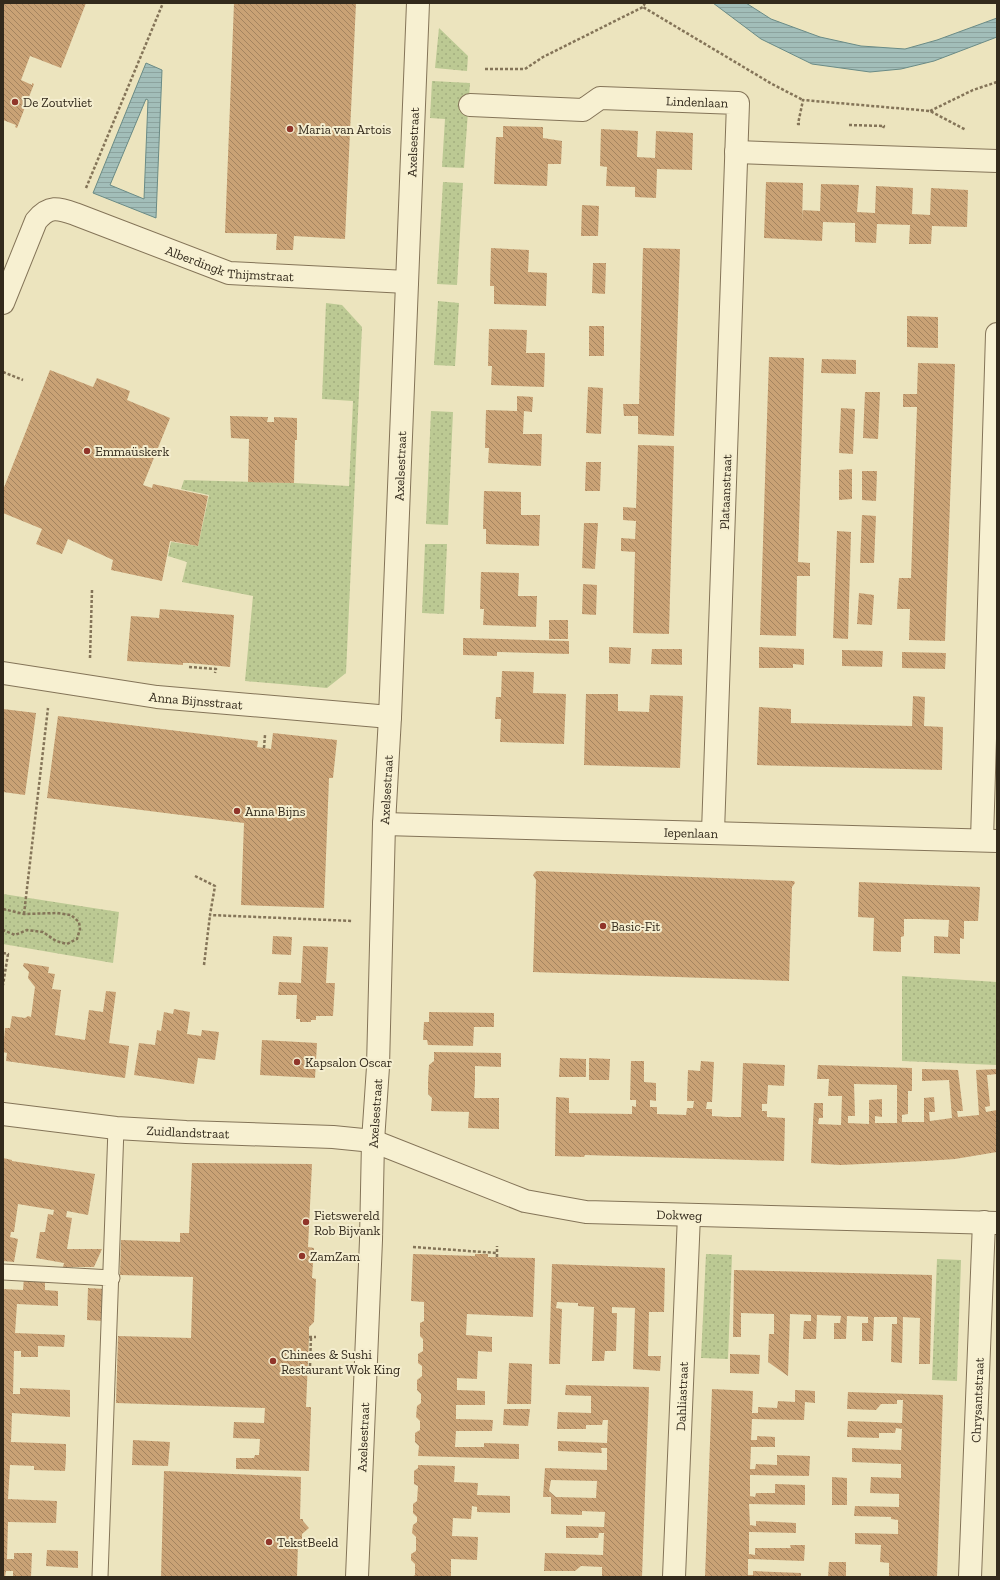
<svg xmlns="http://www.w3.org/2000/svg" width="1000" height="1580" font-family="'Zilla Slab',serif">
<defs>
<pattern id="grass-dots" width="8" height="8" patternUnits="userSpaceOnUse"><rect width="8" height="8" fill="#bcc993"/><path d="M2 2h.1M6 6h.1" fill="none" stroke="#a2ad7e" stroke-width="1.8" stroke-linecap="round"/></pattern>
<pattern id="water-rules" width="6" height="5" patternUnits="userSpaceOnUse"><rect width="6" height="5" fill="#a2beb9"/><path d="M0 2.5h6" fill="none" stroke="#8ca39e"/></pattern>
<pattern id="building-back-hatch" width="6" height="6" patternUnits="userSpaceOnUse"><rect width="6" height="6" fill="#c9a275"/><path d="M-1 5l2 2M0 0l6 6M5-1l2 2" fill="none" stroke="#a4845f"/></pattern>
</defs>
<rect width="100%" height="100%" fill="#ece4be"/>
<path fill="url(#grass-dots)" d="M439,28L468,56L467,71L435,68Z
M432,81L470,83L464,168L442,167L445,119L430,118Z
M443,182L463,183L457,285L437,284Z
M438,301L459,303L455,366L434,365Z
M326,303L342,305L362,327L346,673L327,688L245,681L253,596L182,582L187,562L168,556L171,542L198,546L209,495L181,489L184,480L294,483L349,486L353,401L322,399Z
M431,411L453,412L448,525L426,524Z
M425,544H447L444,614L422,613Z
M3,894L119,912L113,963L3,944Z
M902,976L997,982V1065L902,1061Z
M706,1254L732,1255L728,1359L701,1358Z
M937,1259L961,1260L957,1381L932,1380Z"/>
<path fill="url(#water-rules)" stroke="#6a8b86" fill-rule="evenodd" d="M713,3H746L771,19L820,37L861,46L905,49L937,40L997,18V37L934,61L901,69L870,72L812,64L761,39Z
M146,63L162,70L156,218L93,193ZM146,99L148,100L144,199L110,185Z"/>
<path fill="url(#building-back-hatch)" fill-rule="evenodd" d="M3,3H86L61,68L30,56L21,80L32,85V83L34,84L17,128L15,127L16,125L3,120Z
M234,3H356L345,239L294,236L293,250H276L277,234L225,233Z
M503,126L543,127V138L562,141L561,164H548L547,186L494,184L496,137H503Z
M601,129L638,131L637,157L655,158L656,131L693,133L692,170L657,169L656,198L635,197V187L606,186L607,167L600,166Z
M766,182L803,183L802,224V210L820,211L821,184L859,185L857,212L875,213L876,186L913,188L912,214L930,215L931,188L968,190L967,227L932,226L931,244H909L910,225L877,224L876,243L855,242V223L823,222L822,241L764,238Z
M582,205L599,206L598,236H581Z
M491,248L529,250L528,272L547,273L546,306L494,304V286H490Z
M643,248L680,249L674,436L638,434V416H624L623,404H639Z
M593,263H606L605,294L592,293Z
M907,316L938,317V348L907,347Z
M589,326H604V356H589Z
M489,329L527,330L526,353H545L544,387L491,385L492,366H488Z
M769,357L804,358L798,562L810,563V576H797L796,636L760,635Z
M822,359L856,360V374L821,373Z
M918,363L955,364L945,641L909,640L910,609H897L899,578H911L917,407H903V394H917Z
M50,370L93,387L97,378L130,391L127,400L170,418L143,485L152,488L153,484L208,496L198,546L170,541L162,581L111,570L113,560L68,539L62,554L36,544L42,529L3,513V490Z
M588,387L603,388L601,434L586,433Z
M865,392H880L878,439L863,438Z
M517,396L533,397L532,412L524,411L523,434H542L541,466L488,463L489,448H485L486,410L517,411Z
M841,408L855,409L853,454L839,453Z
M230,416L268,417L267,422H274V417L297,418V440H295L294,483L248,482L249,439L231,438Z
M638,445L674,446L669,634L633,633L635,552L621,551V538L635,539L636,521L623,520V507L636,508Z
M586,462H601L600,491H585Z
M852,469V499L839,500V470Z
M862,471H877L876,501L862,500Z
M484,491L521,492V515H540L539,546L486,544V529H483Z
M862,515L876,516L874,563H860Z
M584,523H598L595,569L582,568Z
M837,531L851,532L848,639L833,638Z
M481,572L519,573L518,596H537L536,627L483,625L484,609H480Z
M583,584L597,585L596,615L582,614Z
M859,593L874,595L872,625L857,624Z
M160,609L234,615L230,667L190,663H183V665L127,661L131,616L159,618Z
M549,620H568V639H549Z
M463,638L569,641V654L497,652V656L463,655Z
M609,647L631,648L630,664L609,663Z
M759,647L804,649V665L793,664V668H759Z
M652,649H682V665L651,664Z
M842,650L883,651L882,667L842,666Z
M902,652L946,653L945,669L902,668Z
M502,671L534,672L533,693L566,694L564,744L500,742L501,719H495L496,697H501Z
M586,694H618V711L649,712L650,695L683,696L680,768L584,765Z
M913,696L925,697L924,726L943,727L942,770L757,765L759,707L791,709V723L912,726Z
M3,709L36,713L25,795L3,792Z
M58,716L258,741L257,747L271,749L273,733L337,740L333,778H329L324,908L241,905L244,823L47,798Z
M537,871L794,881L795,883L792,887L789,981L533,972L536,880L533,875L535,872Z
M859,882L980,887L978,921H964V939L960,938V954L934,953V936L948,937L949,920L919,919H904V936L901,937V952L873,951L874,918L858,917Z
M273,936L292,937L291,955L272,954Z
M303,946L328,947L326,983H335L333,1016H316V1020H311V1022H300V1019H296L297,995H278L279,982L301,983Z
M24,963L49,967L48,973L55,974L52,989L61,990L55,1035L85,1040L89,1010L103,1012L106,991L116,992L109,1043L129,1046L125,1078L6,1061L7,1053L3,1052L5,1028H10L12,1016L25,1018L28,1016L31,1017L35,987L28,978L29,972L23,966Z
M174,1009L190,1012L187,1034L201,1036L202,1030L219,1032L215,1060L198,1058L194,1084L134,1075L139,1043L155,1045L157,1030L161,1031L164,1012L173,1014Z
M429,1012L494,1013V1027H474L473,1046L428,1045L427,1040H423L424,1022H429Z
M262,1040L317,1043L315,1078L260,1075Z
M434,1052L501,1053V1067L475,1066V1083L474,1098H499V1129L468,1128L469,1112L431,1111L432,1098L428,1094V1081L429,1065L434,1061Z
M560,1058L586,1059V1077H559Z
M589,1058L610,1059L609,1080H589Z
M631,1061H644V1082L656,1083V1101L650,1100V1107H657V1114L686,1115L687,1108H693L694,1101H687L688,1070L700,1071L701,1061L714,1062L712,1102H707L706,1109H712V1116L727,1117H741L743,1063L785,1065L784,1086L768,1085L767,1104H762V1111H767V1117L785,1118L784,1161L585,1155L584,1157L555,1156L556,1097L569,1098V1113L632,1114V1106L636,1107V1100H630Z
M818,1065L912,1068V1091H908V1114L902,1115V1122H924V1098L934,1097L935,1112H929L930,1121L952,1118L949,1080L922,1081V1069L958,1070L963,1111H957L958,1117L979,1115L976,1070L997,1069V1074L987,1075L990,1106L985,1107L986,1112L997,1110V1152L955,1159L926,1161L840,1165L811,1163L814,1103H823V1118H819L818,1124L841,1125L842,1096H828L829,1079H817ZM854,1084L897,1085V1123H875V1116L882,1117V1099L869,1100V1124L848,1123V1116H855Z
M3,1158L12,1160V1161L95,1174L88,1215L67,1211L66,1217L72,1218L67,1249H102L94,1267H63L64,1263L36,1258L40,1232H45L48,1214L53,1215L54,1210L18,1204L14,1232H11L10,1237L18,1239L14,1262L3,1261Z
M192,1163L312,1164L308,1247L314,1248L312,1278L316,1279L314,1322L309,1327V1337L306,1407H311V1410L309,1471L236,1469V1458H254L255,1455H259L260,1439L233,1438L234,1422L264,1423L265,1408L116,1403L118,1336L191,1338L193,1277L120,1275L121,1240L180,1242V1233H189Z
M413,1254L475,1256V1254H488V1257L535,1258L533,1317L467,1314L466,1335L492,1337V1352L478,1351L477,1379L457,1378V1390L485,1391V1405H456V1419L493,1420L492,1431H456L455,1447H484V1443L519,1444V1459L418,1456L419,1446L415,1442V1433L420,1430V1421L416,1417L417,1406L421,1403V1394L417,1390V1380L422,1376V1366L418,1363V1354L423,1351V1339L420,1336V1323L424,1321V1302L411,1301Z
M552,1264L665,1268L664,1312H649L648,1356H661L660,1371L633,1369L635,1308L612,1307V1313H617L616,1351H605L604,1361H592L594,1307L578,1306V1303L557,1302L556,1308L562,1309L560,1364H549Z
M734,1270L932,1275L930,1364H919L920,1318L903,1317L902,1363L891,1362L892,1324H897V1317H874L873,1341H862V1323H868V1317L847,1316L846,1339H834V1323H840L841,1316L817,1315L816,1339H803L804,1321H811V1315L790,1314L788,1376L768,1362L769,1334H774V1314L741,1313V1337H733Z
M24,1278L45,1280V1290L58,1291V1306L17,1304L15,1333L65,1335L64,1347L38,1346V1357H21V1351H14L13,1394H20V1388L70,1390V1417L12,1413L11,1442L66,1444V1457L65,1471L34,1470V1466L10,1465L8,1499L57,1501L56,1523L8,1522L7,1559H14V1553H32L31,1577H13V1571H6L5,1577H3V1289L23,1290Z
M88,1288L105,1289L103,1321L87,1320Z
M730,1354L760,1355L759,1374L730,1373Z
M509,1363L532,1364L531,1404H507Z
M566,1385L649,1387L642,1577H602V1567L581,1566L575,1571H544L545,1553L603,1555L604,1533H599L598,1538H566V1526L604,1527L605,1512L582,1511V1515L551,1514V1497H543L545,1468L607,1470V1448H601L602,1453L558,1451V1441L607,1443L608,1420H603L602,1425H586V1429H557L558,1412L591,1413V1396L565,1395ZM551,1480L597,1481L596,1498L556,1497L549,1491Z
M712,1389L753,1391L752,1413H758V1407L777,1408L778,1401L795,1402V1390L815,1391V1403L805,1402L804,1420L752,1419L751,1440H757V1436L775,1437V1447H751L750,1469H755L756,1464L777,1465V1455L810,1456L809,1476L750,1475V1496L755,1497L756,1493H775V1484L805,1485V1505L749,1504L750,1525L756,1526V1521L796,1523V1533L749,1532V1554L755,1555V1548H791L790,1545H805L804,1561L748,1559V1575H753V1571L801,1573V1577H705Z
M848,1392L943,1395L937,1577H889V1563L880,1562L881,1545L855,1544V1533L898,1534V1520L891,1519V1517L854,1516L855,1506L899,1507V1494L870,1493L871,1477L901,1478V1464L852,1462V1448L901,1450L902,1429L896,1428L895,1433H879V1438L847,1437L848,1421L902,1423L903,1400H897V1404H881L876,1410L847,1409Z
M504,1409H530L528,1426L503,1425Z
M133,1440L170,1442L168,1466L132,1465Z
M418,1465L455,1466L454,1482L478,1483L477,1495L510,1496V1513L477,1512V1507L472,1506L471,1519L453,1518L452,1536L478,1537L477,1560L451,1559V1577H412L415,1575V1564L411,1560V1554L416,1551V1537L412,1533L413,1525L417,1522V1517L413,1513V1504L417,1501L418,1486L414,1484V1471L418,1468Z
M164,1471L301,1477L300,1519H303V1521L309,1528L302,1534V1543L298,1542L297,1577H161Z
M832,1477L847,1478V1505H832Z
M47,1550L78,1551V1568L46,1566Z
M829,1562H846V1577H828Z"/>
<g fill="none" stroke-linecap="round" stroke-linejoin="round">
<g stroke="#847458" stroke-width="17">
<path id="service" d="M3,1272L112,1278
M100,1577L116,1128"/>
</g>
<g stroke="#847458" stroke-width="24">
<g id="minor">
<path id="s1" d="M470,105L583,110L600,98L738,103L713,832"/>
<path d="M736,152L997,161"/>
<path id="s2" d="M3,303L36,221C49,205 58,208 75,214L229,273L407,282"/>
<path id="s3" d="M3,673L157,697L390,717"/>
<path id="s4" d="M384,824L997,841"/>
<path d="M982,840L997,334"/>
<path id="s5" d="M674,1577L689,1215"/>
<path id="s6" d="M970,1577L984,1222"/>
</g>
</g>
<g stroke="#847458" stroke-width="24">
<g id="tertiary">
<path id="s7" d="M3,1114L116,1128L186,1132L333,1137L373,1141L525,1201L586,1212L997,1223"/>
<path id="s8" d="M357,1577L371,1240L373,1141L378,1067L384,824L390,717L418,3"/>
</g>
</g>
<path stroke="#847458" stroke-width="2.5" stroke-dasharray="3 2" stroke-linecap="butt" d="M645,3L643,7L772,84L803,100
M485,69H525L543,57L643,7
M930,111L973,90L997,82
M800,124H798L803,100L930,111L966,130
M849,125L884,126L883,128
M86,188L163,3
M3,372L23,380
M90,658L92,590
M189,667L216,669L215,673
M264,748L265,735
M195,876L215,886L210,915L353,921
M3,909L24,914L57,913L71,915L79,922L80,929L77,939L67,944L56,941L43,932L27,930L15,935L3,930
M24,914L48,708
M3,953L8,954L3,985
M204,965L210,915
M413,1247L497,1253
M497,1257V1246
M309,1337H316
M310,1366L311,1337"/>
<use href="#service" stroke="#f7f0d1" stroke-width="15"/>
<use href="#minor" stroke="#f7f0d1" stroke-width="22"/>
<use href="#tertiary" stroke="#f7f0d1" stroke-width="22"/>
</g>
<g fill="#90352a" stroke="#f4edce" stroke-width="1.5">
<circle cx="15" cy="102" r="4"/>
<circle cx="290" cy="129" r="4"/>
<circle cx="87" cy="451" r="4"/>
<circle cx="237" cy="811" r="4"/>
<circle cx="603" cy="926" r="4"/>
<circle cx="297" cy="1062" r="4"/>
<circle cx="306" cy="1222" r="4"/>
<circle cx="302" cy="1256" r="4"/>
<circle cx="273" cy="1361" r="4"/>
<circle cx="269" cy="1542" r="4"/>
</g>
<g text-anchor="middle" stroke-width="4" stroke-linejoin="round" paint-order="stroke">
<g font-size="13" fill="#332a1c" stroke="#f4edce">
<text dy="5" stroke="none"><textPath href="#s1" startOffset="231">Lindenlaan</textPath></text>
<text dy="5" stroke="none"><textPath href="#s8" startOffset="1436">Axelsestraat</textPath></text>
<text dy="5" stroke="none"><textPath href="#s2" startOffset="296">Alberdingk Thijmstraat</textPath></text>
<text dy="5" stroke="none"><textPath href="#s8" startOffset="1112">Axelsestraat</textPath></text>
<text transform="translate(725 492) rotate(-88)" y="5">Plataanstraat</text>
<text dy="5" stroke="none"><textPath href="#s3" startOffset="195">Anna Bijnsstraat</textPath></text>
<text dy="5" stroke="none"><textPath href="#s8" startOffset="788">Axelsestraat</textPath></text>
<text dy="5" stroke="none"><textPath href="#s4" startOffset="307">Iepenlaan</textPath></text>
<text dy="5" stroke="none"><textPath href="#s8" startOffset="464">Axelsestraat</textPath></text>
<text dy="5" stroke="none"><textPath href="#s7" startOffset="186">Zuidlandstraat</textPath></text>
<text dy="5" stroke="none"><textPath href="#s7" startOffset="690">Dokweg</textPath></text>
<text dy="5" stroke="none"><textPath href="#s5" startOffset="181">Dahliastraat</textPath></text>
<text dy="5" stroke="none"><textPath href="#s6" startOffset="177">Chrysantstraat</textPath></text>
<text dy="5" stroke="none"><textPath href="#s8" startOffset="140">Axelsestraat</textPath></text>
</g>
<g font-size="13" fill="#332a1c" stroke="#f4edce" text-anchor="start">
<text x="23" y="107">De Zoutvliet</text>
<text x="298" y="134">Maria van Artois</text>
<text x="95" y="456">Emmaüskerk</text>
<text x="245" y="816">Anna Bijns</text>
<text x="611" y="931">Basic-Fit</text>
<text x="305" y="1067">Kapsalon Oscar</text>
<text x="314" y="1220">Fietswereld<tspan x="314" dy="15">Rob Bijvank</tspan></text>
<text x="310" y="1261">ZamZam</text>
<text x="281" y="1359">Chinees &amp; Sushi<tspan x="281" dy="15">Restaurant Wok King</tspan></text>
<text x="277" y="1547">TekstBeeld</text>
</g>
</g>
<rect width="1000" height="1580" fill="none" stroke="#332a1c" stroke-width="8"/>
</svg>
